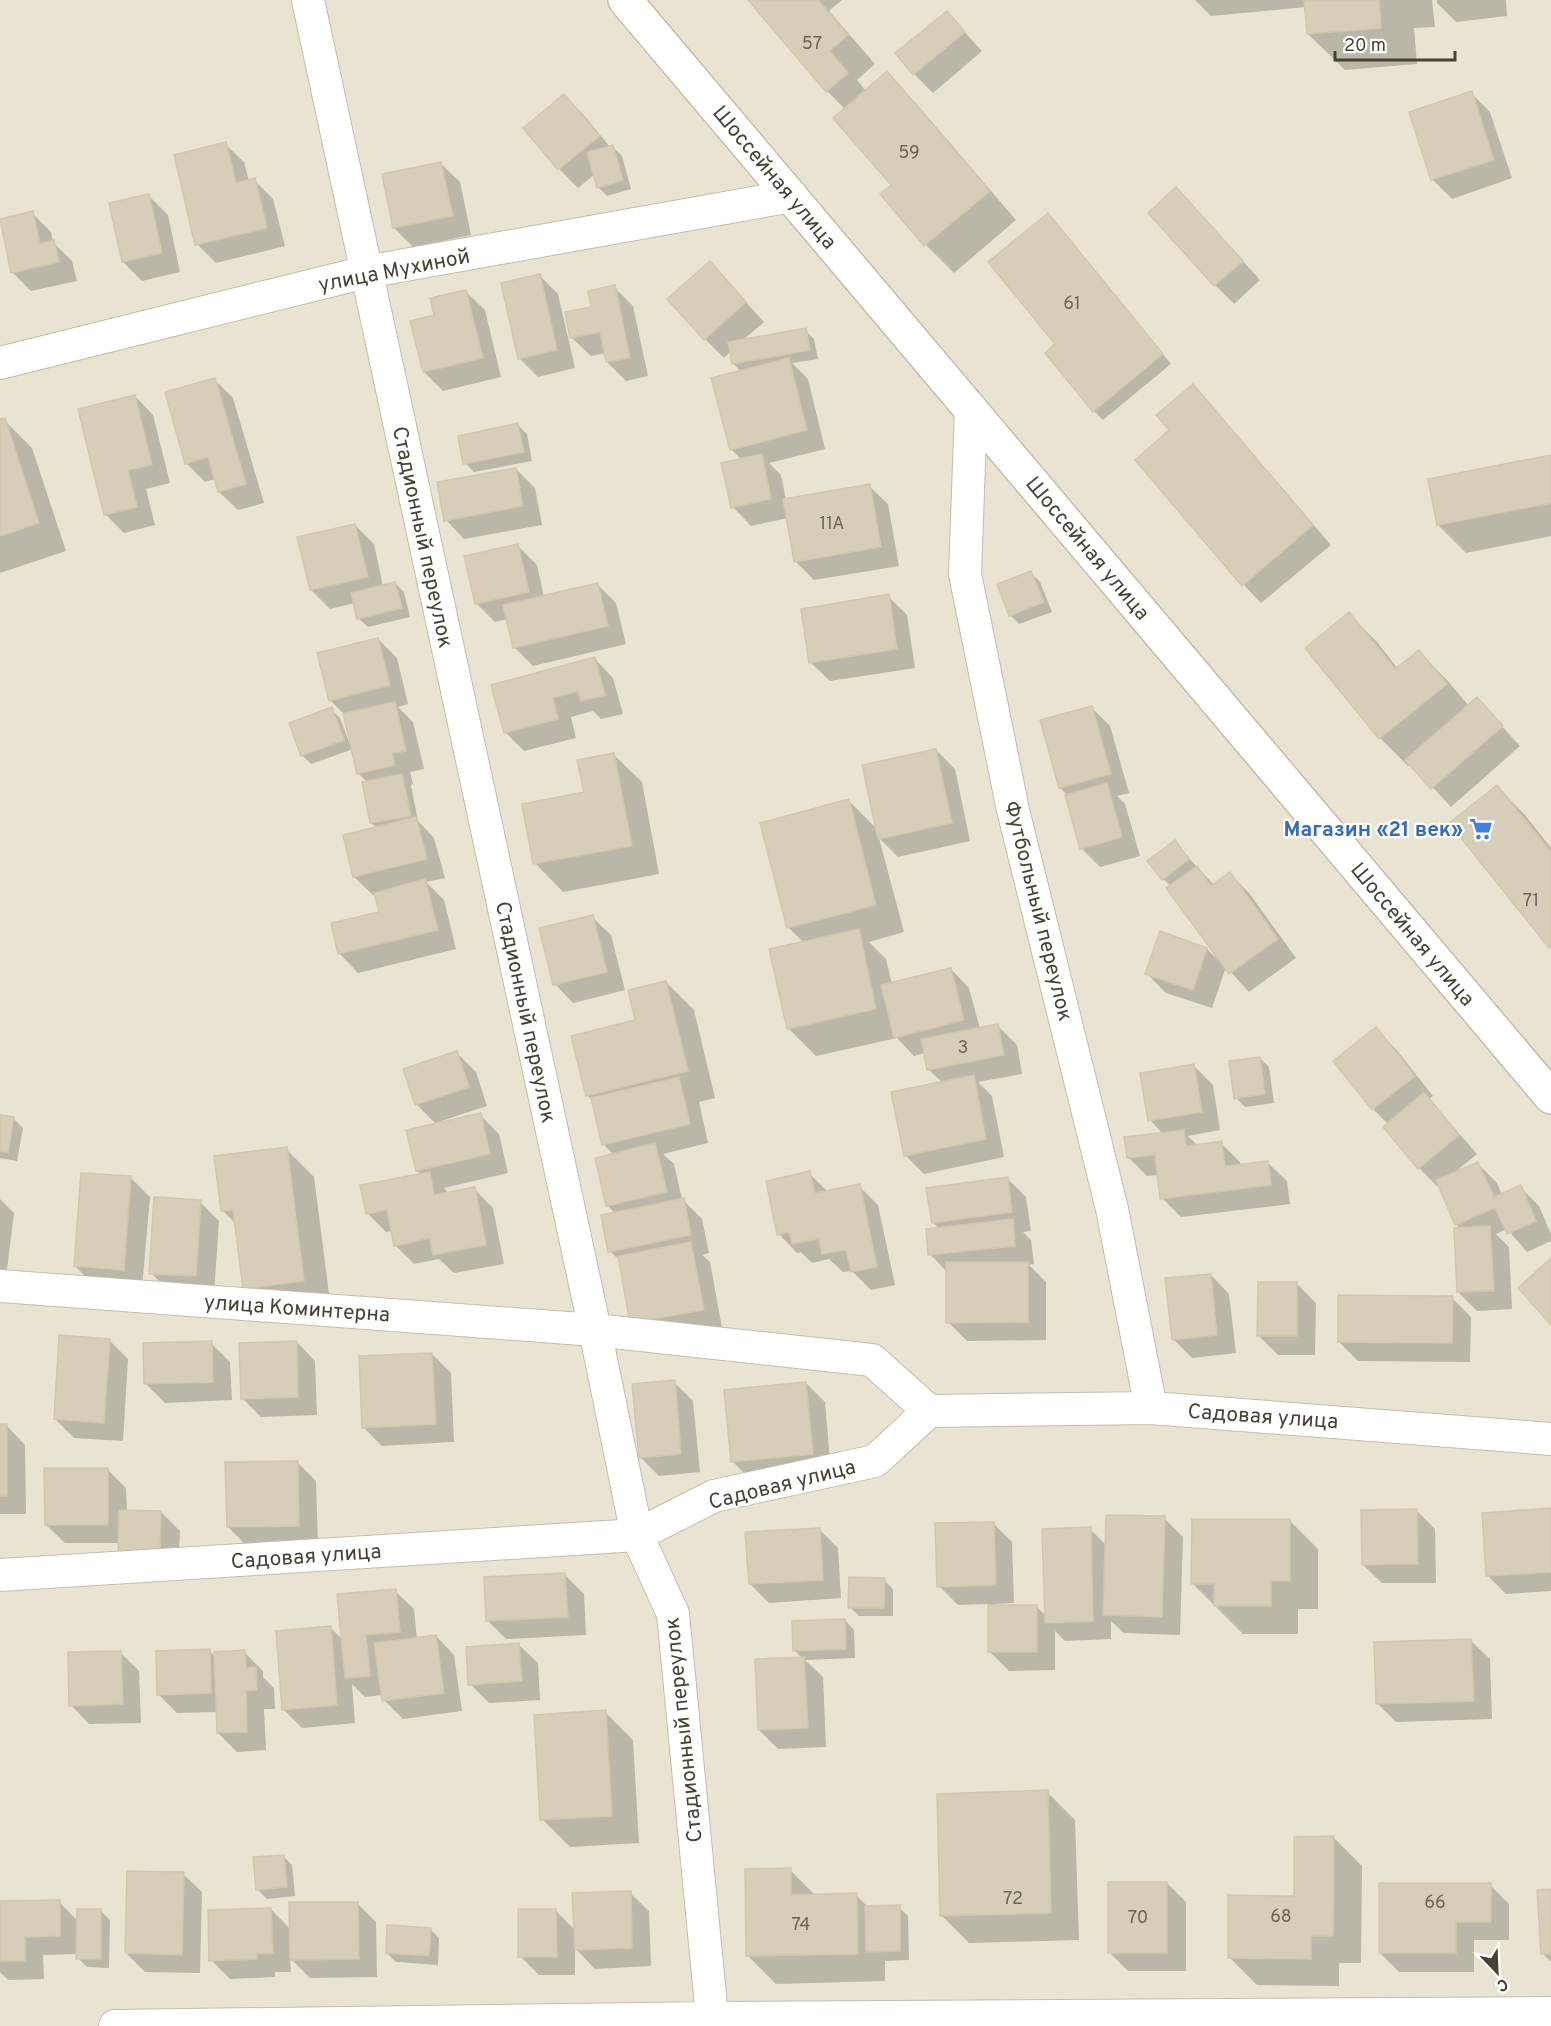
<svg xmlns="http://www.w3.org/2000/svg" width="1551" height="2026" font-family="Overpass,sans-serif">
<rect width="100%" height="100%" fill="#f4f1e5"/>
<path fill="#e9e4d2" d="M0,0H1551V2026H0Z"/>
<path fill="#0003" d="M750,0H842L829,11L875,64L857,80L866,91L887,73L914,101L1016,220L954,273L926,245L882,195L893,186L845,109L827,91Z
M1195,0H1432L1435,27L1414,28L1417,64L1345,70L1308,34L1306,7L1211,16Z
M1437,0H1506L1507,16L1456,22L1437,3Z
M947,13L982,51L933,93L914,74Z
M1471,93L1490,112L1512,178L1452,199L1433,180L1411,113Z
M564,96L583,114L610,147H613L622,156L631,189L607,196L598,187L595,174L578,188L559,169Z
M225,144L244,162L249,181L254,180L273,199L285,246L216,263L197,244Z
M441,164L460,182L471,235L413,247L394,228Z
M149,196L168,215L180,272L142,281L123,262L111,204Z
M1195,208L1260,280L1234,304L1215,285Z
M32,213L51,232L53,242L72,261L77,281L31,291L12,272Z
M1057,224L1171,364L1103,420L1094,411L1057,344Z
M710,263L764,322L742,341L805,330L814,339L818,359L792,363L808,379L825,449L769,463L781,475L786,500L869,486L888,504L899,566L814,580L795,561L788,518L751,526L733,507L742,460L731,449L741,372L733,363L731,351L724,358L705,339Z
M540,276L558,294L575,368L538,377L519,358Z
M614,287L633,306L648,376L626,381L607,362L606,353L591,356L572,338L593,308Z
M466,292L485,310L501,377L443,391L424,372L436,316Z
M214,379L233,398L264,503L238,510L219,492L215,479L205,482L186,463Z
M1193,386L1211,405L1331,545L1261,603L1243,584L1171,430Z
M135,396L153,415L170,483L146,489L155,525L124,533L105,514Z
M4,420L32,448L66,551L0,573V421Z
M518,425L527,434L532,461L474,472L465,463Z
M1551,456V536L1466,553L1438,525Z
M516,469L535,488L542,525L464,539L446,520Z
M355,525L374,544L383,586L395,583L404,592L410,617L368,627L358,618L355,603L330,609L311,590Z
M518,546L537,565L544,597L597,584L616,603L626,644L533,666L514,647L508,619L495,622L476,603Z
M1031,573L1040,582L1052,612L1019,624L1010,615Z
M888,596L907,615L915,668L830,681L811,663Z
M1349,614L1377,642L1398,669L1419,652L1447,680L1469,706L1477,699L1520,746L1451,807L1411,764L1408,766L1380,738L1307,649Z
M378,639L397,658L408,704L398,707L413,722L424,769L410,772L413,784L411,785L418,821L434,838L445,878L426,882L444,900L456,949L358,973L340,954L333,924L380,913L376,895H373L354,877L377,828L371,823L368,783L358,773L353,749L311,764L302,755L331,709L340,718L349,742L351,741L345,715L330,700Z
M595,659L613,678L623,714L601,719L593,711L571,717L576,738L524,751L505,732Z
M1092,708L1110,726L1129,793L1117,796L1125,804L1140,856L1100,867L1082,849L1067,796H1068L1060,788L1042,721Z
M936,750L955,769L970,841L898,857L879,838L904,932L869,942L886,959L892,984L951,969L969,988L980,1029L998,1026L1017,1045L1022,1074L978,1082L992,1096L1004,1157L924,1174L905,1155L943,1083L928,1069L925,1053L914,1056L897,1038L816,1056L788,1028L804,943L789,928L762,824L849,801L878,830Z
M613,754L642,782L659,874L563,892L535,863Z
M1497,787L1525,815L1551,848V948L1451,824Z
M1174,842L1214,885L1230,874L1249,893L1296,958L1249,992L1226,967L1212,1008L1166,993L1147,974L1161,933L1207,949L1220,962L1222,961L1171,886L1163,879Z
M592,917L611,935L625,990L573,1003L555,984Z
M666,982L694,1010L715,1098L699,1102L708,1143L663,1154L674,1164L682,1199L702,1219L709,1253L702,1255L710,1262L722,1328L651,1341L621,1262L610,1251L615,1213L608,1206L597,1159L614,1155L603,1144L593,1101L587,1095Z
M1376,1029L1395,1048L1433,1096L1429,1099L1477,1154L1454,1173L1478,1164L1497,1183L1502,1195L1520,1187L1539,1206L1551,1234V1241L1527,1252L1507,1229L1496,1234L1509,1247L1512,1309L1477,1311L1458,1292L1461,1229L1456,1224L1439,1185L1438,1187L1419,1168L1388,1124L1373,1109L1335,1062Z
M457,1053L476,1072L487,1106L435,1123L416,1104Z
M1260,1058L1269,1067L1274,1103L1245,1107L1236,1098Z
M1194,1066L1213,1085L1220,1130L1188,1136L1198,1146L1221,1143L1240,1162L1241,1166L1268,1163L1287,1181L1290,1204L1181,1217L1162,1198L1159,1175L1147,1176L1128,1157L1163,1134L1150,1120Z
M480,1115L499,1134L508,1173L444,1188L448,1193L474,1189L493,1208L504,1264L454,1273L439,1259L414,1264L395,1245L392,1231L386,1232L367,1213L422,1175L417,1171Z
M0,1116L14,1119L23,1128L17,1161L0,1158Z
M286,1149L314,1177L331,1309L244,1288L237,1225L222,1210Z
M809,1173L828,1192L859,1186L878,1205L895,1285L871,1290L852,1271L843,1272L829,1259L812,1263L801,1252L797,1253L779,1234Z
M131,1178L150,1197L142,1288L94,1285L75,1266Z
M1007,1178L1026,1197L1031,1231L1023,1232L1031,1240L1034,1264L1029,1265L1046,1282V1340L967,1341L948,1322L947,1272L930,1254L939,1229L933,1222Z
M0,1199L14,1213L6,1278L0,1277Z
M200,1202L219,1221L214,1295L170,1292L151,1273Z
M1211,1275L1229,1294L1236,1353L1192,1358L1173,1339Z
M1297,1284L1316,1303L1315,1355H1278L1259,1336Z
M1452,1298L1471,1317L1470,1362L1358,1361L1339,1342Z
M109,1340L128,1359L123,1441L74,1438L55,1419Z
M297,1342L315,1361L317,1415L261,1417L242,1398Z
M211,1343L230,1362L232,1400L165,1403L146,1384Z
M432,1354L451,1373L454,1442L382,1446L363,1427Z
M674,1382L693,1401L700,1472L659,1476L640,1457Z
M806,1383L825,1402L831,1472L751,1480L732,1461Z
M0,1426H7L25,1445L26,1514H0Z
M297,1462L316,1481L318,1544L247,1546L228,1527Z
M107,1469L126,1488L127,1511L161,1512L180,1531L178,1576L119,1543H65L46,1525Z
M1416,1510L1435,1529L1436,1583H1382L1363,1565Z
M1551,1511V1591L1506,1594L1487,1575Z
M1164,1518L1183,1537L1180,1635L1124,1633L1111,1621V1639L1065,1641L1055,1631V1670L1009,1671L990,1652V1604L958,1605L939,1586L993,1523L1012,1542L1014,1603L995,1604V1607L1036,1606L1046,1616L1090,1529L1107,1546Z
M1290,1521L1318,1549V1609H1298V1634H1243L1192,1583Z
M819,1529L838,1548L841,1598L769,1603L750,1584Z
M565,1575L584,1594L586,1635L506,1639L487,1620Z
M884,1580L893,1589V1616H859L850,1607Z
M395,1591L414,1609L417,1639L436,1636L454,1655L462,1711L403,1719L384,1700L383,1695L365,1697L352,1684L355,1723L302,1728L283,1709L331,1628L343,1640Z
M845,1620L854,1630L855,1658L805,1660L823,1677L826,1747L778,1749L759,1730L802,1658L795,1651Z
M1471,1641L1490,1659L1492,1719L1396,1722L1377,1703Z
M519,1645L538,1663L540,1700L489,1703L470,1684Z
M210,1651L215,1657L244,1652L263,1671V1677L274,1688L275,1709H264L266,1750L237,1752L218,1733V1712L177,1713L158,1694Z
M120,1652L139,1671L141,1723L89,1724L71,1705Z
M605,1712L633,1740L639,1843L570,1847L542,1819Z
M1047,1792L1075,1820L1079,1940L969,1943L941,1915Z
M1334,1838L1362,1866L1361,1963H1339V1986L1257,1985L1229,1957L1295,1897Z
M283,1856L292,1865L295,1896L267,1899L258,1890Z
M790,1870L816,1896L856,1895L869,1908L899,1907L908,1916L909,1960L885,1961V1981L776,1984L748,1956Z
M183,1874L202,1892L200,1973L145,1972L126,1953Z
M1167,1883L1186,1902V1971H1128L1109,1952Z
M1490,1885L1509,1904V1940H1474V1972H1399L1380,1953Z
M1551,1891V1962L1543,1954Z
M630,1893L649,1911L651,1966L595,1969L575,1948V1975H539L520,1956L555,1910L576,1931Z
M59,1902L78,1921L101,1911L110,1920L109,1968L87,1967L78,1958V1954L43,1955L44,1979L8,1980L0,1972V1903Z
M357,1903L376,1922L377,1977L310,1978L290,1958L291,1972H275V1977L230,1979L211,1960L271,1909L291,1930Z
M430,1929L439,1938L438,1965L396,1962L387,1953Z"/>
<path fill="#d7ceb9" stroke="#d2c7ac" stroke-width="1.5" d="M748,0H818L848,35L830,51L848,73L826,92Z
M1304,0H1379L1381,28L1307,34Z
M947,11L965,32L913,75L895,53Z
M887,71L990,191L924,246L880,194L891,185L833,118Z
M1472,91L1494,160L1431,180L1409,112Z
M564,94L600,136L558,170L523,128Z
M226,142L236,183L255,178L267,228L195,245L174,155Z
M613,145L623,180L597,188L587,152Z
M441,162L453,216L393,228L382,174Z
M1176,187L1243,261L1214,286L1148,213Z
M149,194L162,253L122,262L109,203Z
M33,211L40,244L54,240L59,262L11,273L0,219Z
M1048,213L1163,354L1093,412L1045,353L1055,344L988,262Z
M710,261L746,302L704,340L667,299Z
M540,274L557,350L518,359L501,283Z
M615,285L630,358L606,362L600,332L570,338L565,312L591,307L588,291Z
M466,290L483,358L423,372L410,321L434,315L430,298Z
M806,328L810,350L732,364L728,342Z
M789,358L807,430L730,450L711,378Z
M215,378L246,484L218,492L208,457L185,464L165,392Z
M1193,384L1313,525L1242,586L1135,460L1169,430L1156,415Z
M135,395L152,465L128,470L137,507L104,515L78,409Z
M5,418L39,523L0,536V419Z
M518,423L524,452L463,464L458,436Z
M762,454L771,499L731,508L721,463Z
M1551,455V503L1437,525L1428,479Z
M516,468L523,506L444,521L437,482Z
M870,484L881,547L794,562L783,499Z
M355,524L368,577L310,590L297,537Z
M518,544L529,592L475,604L464,556Z
M1031,571L1044,602L1009,616L997,584Z
M395,582L402,608L357,619L351,593Z
M598,583L608,626L513,648L503,605Z
M889,594L897,649L809,663L801,609Z
M1349,612L1395,669L1419,650L1447,684L1379,739L1305,648Z
M378,638L390,685L329,701L317,653Z
M595,657L605,695L581,701L578,691L553,698L558,719L504,733L491,685Z
M1477,697L1503,726L1431,789L1405,760Z
M395,702L406,751L392,753L395,765L357,774L343,713Z
M1092,706L1111,774L1059,788L1040,720Z
M332,707L344,740L301,756L289,723Z
M936,749L952,823L878,839L862,765Z
M614,753L632,846L533,864L522,804L584,792L577,760Z
M402,774L411,816L370,823L362,782Z
M1107,783L1122,837L1080,849L1065,795Z
M1497,785L1551,852V947L1549,948L1449,823Z
M849,799L876,905L787,928L760,823Z
M416,817L427,859L353,877L343,835Z
M1175,840L1189,859L1162,880L1147,861Z
M1197,866L1211,886L1230,872L1278,939L1229,974L1166,888Z
M425,879L438,930L338,954L331,923L379,912L374,893Z
M593,915L607,972L553,985L539,928Z
M859,929L876,1009L787,1029L769,949Z
M1160,931L1207,948L1193,990L1145,974Z
M951,968L964,1020L894,1038L881,985Z
M666,981L688,1071L586,1096L571,1036L635,1020L628,990Z
M998,1024L1004,1055L927,1070L921,1039Z
M1376,1027L1415,1076L1372,1110L1333,1061Z
M457,1051L469,1087L415,1105L403,1069Z
M1260,1057L1265,1094L1234,1099L1229,1061Z
M1194,1064L1202,1112L1148,1121L1140,1073Z
M974,1075L986,1139L904,1156L891,1092Z
M679,1077L690,1124L602,1145L591,1098Z
M1424,1092L1459,1135L1418,1169L1383,1127Z
M481,1113L490,1154L416,1171L406,1130Z
M0,1115L14,1117L8,1153L0,1151Z
M1184,1130L1186,1146L1222,1141L1225,1166L1268,1161L1271,1185L1160,1199L1155,1155L1127,1158L1124,1137Z
M655,1143L667,1192L606,1206L595,1158Z
M287,1147L304,1281L243,1289L233,1210L221,1211L214,1156Z
M1478,1162L1494,1197L1521,1185L1536,1221L1507,1234L1495,1208L1455,1225L1436,1180Z
M810,1171L815,1193L860,1184L877,1267L851,1272L846,1250L822,1254L819,1239L792,1244L789,1232L777,1235L766,1181Z
M430,1172L434,1195L475,1187L486,1245L433,1255L430,1238L394,1246L387,1210L366,1214L360,1185Z
M81,1173L131,1176L124,1270L74,1266Z
M1008,1177L1012,1212L932,1223L926,1188Z
M154,1197L201,1200L196,1276L149,1274Z
M684,1198L691,1235L608,1252L601,1215Z
M1013,1219L1015,1246L928,1255L926,1229Z
M1490,1226L1494,1291L1457,1292L1454,1228Z
M691,1242L704,1310L630,1323L618,1256Z
M1551,1258V1325L1518,1288Z
M946,1262H1028V1322L946,1323Z
M1211,1274L1217,1335L1172,1340L1165,1278Z
M1258,1282H1297V1336H1257Z
M1338,1295L1453,1296L1452,1343L1338,1342Z
M59,1335L110,1339L104,1423L54,1419Z
M212,1341L213,1382L144,1384L143,1343Z
M297,1341L298,1397L241,1399L239,1343Z
M432,1353L436,1424L362,1428L359,1356Z
M675,1380L681,1454L639,1458L632,1384Z
M806,1382L813,1454L731,1462L724,1390Z
M0,1424H7V1496H0Z
M298,1461L299,1526L227,1527L225,1462Z
M44,1468H108V1525H45Z
M1551,1508V1572L1486,1576L1482,1513Z
M1417,1509L1418,1564L1362,1565L1361,1510Z
M119,1510L161,1511L160,1558L118,1557Z
M1106,1515L1165,1516L1162,1617L1103,1615Z
M1192,1519H1290V1581H1271V1606H1214V1584H1191Z
M994,1522L996,1585L937,1587L935,1523Z
M1091,1527L1093,1621L1045,1623L1042,1529Z
M820,1528L823,1580L749,1584L745,1532Z
M565,1573L568,1617L486,1621L484,1577Z
M849,1577L885,1578L884,1608H848Z
M396,1589L400,1632L366,1635L370,1676L345,1678L337,1594Z
M988,1605H1037V1652H988Z
M845,1619L846,1649L793,1651L792,1621Z
M331,1626L337,1705L282,1710L276,1631Z
M436,1635L444,1693L382,1701L374,1643Z
M1471,1639L1474,1701L1376,1704L1374,1642Z
M519,1643L522,1681L468,1685L466,1647Z
M210,1649L211,1693L157,1695L156,1651Z
M245,1650L246,1668L256,1667L257,1690L246,1691L247,1732L217,1733L214,1652Z
M121,1651L123,1704L69,1706L68,1652Z
M804,1657L808,1728L758,1730L755,1659Z
M606,1710L612,1816L540,1820L534,1715Z
M1048,1790L1051,1913L940,1916L937,1794Z
M1334,1836L1333,1936H1311V1959L1228,1958V1895L1294,1896V1837Z
M284,1855L287,1887L256,1890L253,1857Z
M791,1868V1895L857,1893L858,1954L746,1956L745,1869Z
M127,1871L184,1872L182,1955L125,1953Z
M1108,1882H1167V1953H1108Z
M1379,1883H1491V1922H1456V1953H1379Z
M1551,1889V1954H1541L1537,1890Z
M631,1891L632,1948L575,1950L572,1893Z
M60,1900V1936L25,1937V1961H0V1901Z
M289,1902H358L359,1959L290,1960Z
M900,1905V1951L866,1952L865,1906Z
M271,1908L273,1953L257,1954V1959L209,1961L208,1910Z
M77,1909H101V1959H76Z
M518,1909H556L557,1957H518Z
M387,1925L431,1928L429,1956L386,1953Z"/>
<g fill="none" stroke-linecap="round" stroke-linejoin="round">
<g stroke="#c3bda9" stroke-width="34">
<path id="minor" d="M308,0L595,1330L637,1535L673,1614L713,2026
M0,363L366,272L792,196
M971,409L965,574L1013,810L1112,1209L1151,1408
M0,1286L595,1330L872,1360L929,1411
M0,1575L637,1535L714,1496L875,1461L929,1411L1151,1408L1551,1439
M115,2026L713,2018L1551,2013"/>
</g>
<g stroke="#c3bda9" stroke-width="36">
<path id="tertiary" d="M625,0L1551,1097"/>
</g>
<use href="#minor" stroke="#fff" stroke-width="32"/>
<use href="#tertiary" stroke="#fff" stroke-width="33"/>
</g>
<defs>
<g id="supermarket-bare" transform="scale(1.8)"><path d="M-6-5.5h2.5l.6 2H6L4.5 2H-2.5L-4.4-4H-6ZM-1.5 3.2a1.3 1.3 0 1 0 .1 0ZM3 3.2a1.3 1.3 0 1 0 .1 0Z" fill="#3f7fe0" stroke="#fff" stroke-width="2.5" paint-order="stroke"/></g>
</defs>
<g fill-rule="evenodd">
<use href="#supermarket-bare" x="1481" y="829"/>
</g>
<g text-anchor="middle" stroke-width="4.5" stroke-linejoin="round" paint-order="stroke">
<g font-size="18" fill="#6b6555">
<text x="812" y="49">57</text>
<text x="909" y="158">59</text>
<text x="1072" y="309">61</text>
<text x="832" y="529">11А</text>
<text x="1531" y="906">71</text>
<text x="963" y="1053">3</text>
<text x="1013" y="1904">72</text>
<text x="1435" y="1908">66</text>
<text x="1281" y="1922">68</text>
<text x="1138" y="1923">70</text>
<text x="801" y="1930">74</text>
</g>
<g font-size="21" fill="#474234" stroke="#fff">
<text transform="translate(775 177) rotate(50)" y="7">Шоссейная улица</text>
<text transform="translate(394 270) rotate(-11)" y="7">улица Мухиной</text>
<text transform="translate(423 537) rotate(78)" y="7">Стадионный переулок</text>
<text transform="translate(1088 548) rotate(50)" y="7">Шоссейная улица</text>
<text transform="translate(1039 911) rotate(76)" y="7">Футбольный переулок</text>
<text transform="translate(1413 934) rotate(50)" y="7">Шоссейная улица</text>
<text transform="translate(526 1012) rotate(78)" y="7">Стадионный переулок</text>
<text transform="translate(297 1308) rotate(4)" y="7">улица Коминтерна</text>
<text transform="translate(1263 1416) rotate(4)" y="7">Садовая улица</text>
<text transform="translate(782 1484) rotate(-14)" y="7">Садовая улица</text>
<text transform="translate(306 1556) rotate(-4)" y="7">Садовая улица</text>
<text transform="translate(683 1730) rotate(-96)" y="7">Стадионный переулок</text>
</g>
<g font-size="21" font-weight="bold" fill="#366cbe" stroke="#fff" text-anchor="end">
<text x="1463" y="836">Магазин «21 век»</text>
</g>
</g>
<g transform="translate(1497 1972) rotate(157)" stroke="#ffffff" stroke-width="4.5" paint-order="stroke">
<path d="M0-4.5L10 22L0 15L-10 22Z" fill="#474234"/>
<text y="-9" font-size="16" font-weight="bold" text-anchor="middle" fill="#474234">С</text>
</g>
<path d="M1335 51v9h120v-9" fill="none" stroke="#474234" stroke-width="3"/>
<text x="1344" y="51" font-size="18" fill="#474234" stroke="#ffffff" stroke-width="4.5" paint-order="stroke">20 m</text>
</svg>
